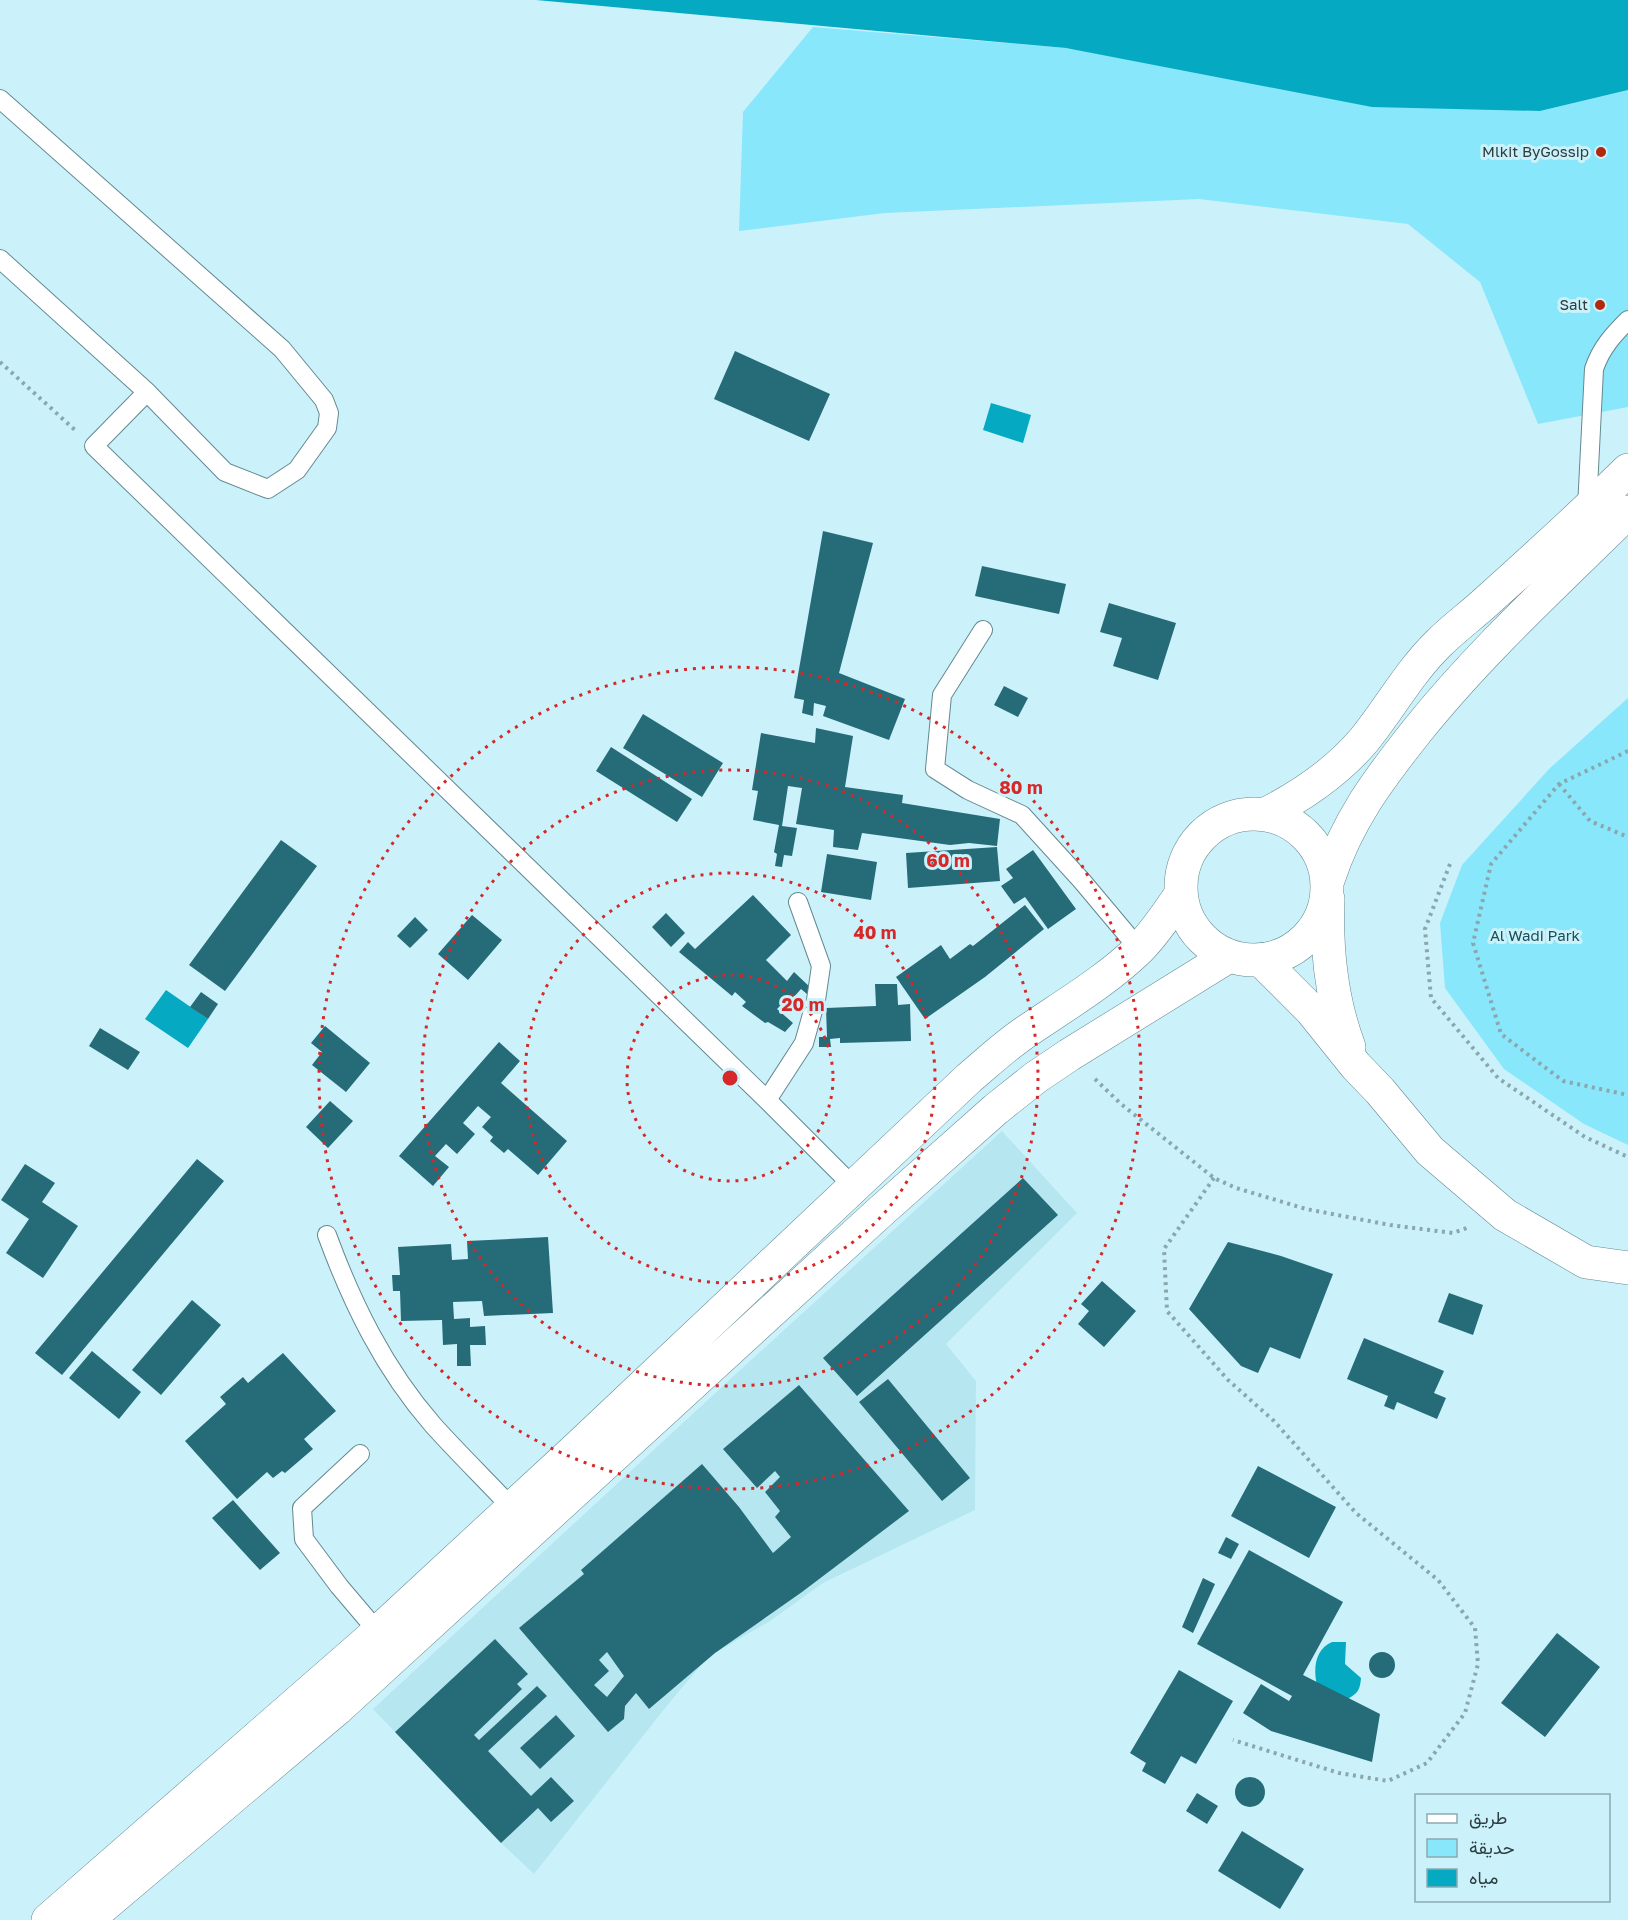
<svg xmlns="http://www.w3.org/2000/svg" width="1628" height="1920" font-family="'Golos Text',Vazirmatn,sans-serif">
<rect width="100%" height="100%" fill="#cbf2fa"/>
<path fill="#b6e7f0" d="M1002,1131L1077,1213L946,1344L976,1381L975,1510L823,1583L770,1621L715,1653L703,1663L669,1703L534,1874L501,1843L373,1709L737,1373Z"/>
<path fill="#88e7fb" d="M813,27L1066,48L1540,111L1628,90V407L1538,424L1480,282L1408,224L1199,199L885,213L739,231L743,112Z
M1628,698V1145L1584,1124L1504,1069L1445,988L1440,923L1462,865L1549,769Z"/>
<path fill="#05a9c1" d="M536,0H1628V90L1540,111L1372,107L1066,48Z
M991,403L1031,415L1023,443L983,430Z
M166,990L208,1019L188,1048L145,1019Z
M1332,1642H1346L1345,1664L1361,1678C1360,1691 1357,1694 1346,1700L1317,1685C1313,1669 1315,1649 1332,1642Z"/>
<path fill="#266b78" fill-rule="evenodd" d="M735,351L830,394L809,441L714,399Z
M823,531L873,543L839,673L905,699L889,740L823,716L826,706L814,703L813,716L802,713L804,700L794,698Z
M982,566L1066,584L1059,614L975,596Z
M1109,603L1176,623L1158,680L1113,666L1122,638L1100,632Z
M1004,686L1028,698L1018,717L994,705Z
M643,714L723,763L702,797L623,748Z
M816,728L853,736L845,787L903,795L902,803L1000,819L997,846L969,843L950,845L862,833L858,850L833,847L834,830L796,824L802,788L788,786L782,826L797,828L792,856L784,855L782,867L775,866L777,854L774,852L779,825L753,820L758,791L752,790L761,733L815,743Z
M611,747L692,799L677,822L596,771Z
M281,840L317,866L225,991L189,965Z
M997,847L1000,881L908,888L906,853Z
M1033,850L1076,909L1048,929L1025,897L1014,904L1001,886L1013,878L1006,869Z
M827,854L877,862L871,900L821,892Z
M753,895L791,935L766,960L787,981L794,972L812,989L807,994L801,989L786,1006L782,1004L777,1009L793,1023L785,1032L768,1022L765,1023L742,1006L746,1002L735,992L732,996L679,952L688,942L695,949Z
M1025,905L1044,929L985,977L925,1019L896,977L941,945L950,959L970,944L973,946Z
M666,913L685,933L671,947L652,927Z
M472,915L502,940L468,980L438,954Z
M415,917L428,930L410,948L397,936Z
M875,984H897L898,1005L910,1004L911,1041L840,1043V1038L830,1039L831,1047H819V1037H827L826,1008L876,1006Z
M201,992L218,1004L208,1019L190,1007Z
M325,1026L370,1063L346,1092L312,1065L322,1052L311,1043Z
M100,1028L140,1052L128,1070L89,1046Z
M499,1042L520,1061L501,1083L567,1141L538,1175L508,1149L504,1153L490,1141L493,1137L482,1127L491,1117L478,1106L463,1123L475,1134L457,1154L446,1144L435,1156L449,1167L433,1186L399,1156Z
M330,1101L353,1121L328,1148L306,1127Z
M197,1159L224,1181L62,1375L35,1353Z
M25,1164L55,1183L42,1202L78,1226L43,1278L6,1253L29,1219L1,1200Z
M1023,1178L1058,1215L857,1396L823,1358Z
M548,1237L553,1313L484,1316L482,1301L453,1302L454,1319L470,1318V1327L485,1326L486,1345H470L471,1366H457V1344L443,1345L442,1320L401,1321L400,1291H393L392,1275H400L398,1247L451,1244L452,1260L468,1259L467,1241Z
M1228,1242L1281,1256L1333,1274L1300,1359L1270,1347L1258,1373L1241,1366L1189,1309Z
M1102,1281L1136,1311L1104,1347L1078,1324L1089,1311L1081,1304Z
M1449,1293L1483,1305L1473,1335L1438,1322Z
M192,1300L221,1325L161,1395L132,1370Z
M1364,1338L1444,1371L1434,1393L1446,1398L1437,1419L1397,1402L1394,1410L1384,1406L1388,1396L1347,1379Z
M92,1351L141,1392L119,1419L69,1378Z
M283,1353L336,1411L304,1439L313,1449L285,1473L282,1471L273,1478L267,1472L237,1499L185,1441L226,1404L220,1397L243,1377L248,1383Z
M888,1379L970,1478L942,1501L859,1402Z
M799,1385L909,1511L802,1592L715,1653L649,1709L636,1693L625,1706L624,1719L608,1732L519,1628L584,1574L581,1570L702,1464L739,1507L773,1553L791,1537L775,1517L780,1511L765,1492L780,1477L775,1471L757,1488L723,1449ZM607,1652L624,1676L607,1697L594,1685L609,1671L599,1660Z
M1258,1466L1336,1507L1309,1558L1231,1516Z
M233,1500L280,1553L260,1570L212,1518Z
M1226,1537L1239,1544L1231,1559L1218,1553Z
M1249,1550L1343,1602L1303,1675L1380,1714L1372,1762L1271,1731L1243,1713L1261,1684L1289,1701L1292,1696L1197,1644Z
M1203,1578L1215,1584L1193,1633L1182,1627Z
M1557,1633L1600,1667L1545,1737L1501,1703Z
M495,1639L528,1674L517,1684L522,1689L474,1735L479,1740L537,1686L547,1696L488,1751L531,1796L551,1777L574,1801L551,1822L538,1808L501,1843L395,1732Z
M1369 1665a13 13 0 1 1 26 0a13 13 0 1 1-26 0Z
M1179,1670L1233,1701L1196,1764L1181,1756L1165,1784L1142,1771L1146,1763L1130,1753Z
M556,1715L575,1736L540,1769L520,1748Z
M1235 1792a15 15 0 1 1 30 0a15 15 0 1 1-30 0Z
M1197,1793L1218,1806L1207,1824L1186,1811Z
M1242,1831L1304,1869L1280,1909L1218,1871Z"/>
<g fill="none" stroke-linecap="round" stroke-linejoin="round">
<g stroke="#648890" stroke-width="20">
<path id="lane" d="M0,99L282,349L324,400L329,413L327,428L297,470L268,489L225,472L147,392L0,259
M147,392L94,446L767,1100L853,1186
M1587,508L1594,369C1601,348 1613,335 1628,320
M983,630L942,695L935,769L968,790L1022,815L1082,881L1139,949
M767,1100L804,1043L816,1000L821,966L798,902
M327,1235C352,1303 384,1369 433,1425C458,1453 486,1480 512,1508
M360,1454L302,1508L304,1539L339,1586L378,1632"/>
</g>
<g stroke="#648890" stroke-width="34">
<path id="street" d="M1328,899C1326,950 1331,999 1349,1047
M1261,960L1311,1010L1356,1066L1380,1091L1430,1151L1505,1215L1586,1262L1628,1268"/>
</g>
<g stroke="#648890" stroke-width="34">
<path id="secondary" d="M1181 887a73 73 0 1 1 146 0a73 73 0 1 1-146 0Z
M1266,814C1303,795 1337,772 1364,740C1390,708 1409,672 1439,643C1454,628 1472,615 1487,601C1535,558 1582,515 1628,470
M1328,880C1347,821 1378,780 1416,732C1480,652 1555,584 1628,512
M48,1920L378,1632L578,1447L969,1078C988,1062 1006,1045 1027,1031C1065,1005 1106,981 1139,949C1155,933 1168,913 1181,894
M87,1920L337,1709L880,1212L996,1109L1035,1078L1069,1055L1229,956"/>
</g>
<path stroke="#89a7ad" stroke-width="4" stroke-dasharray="3 4.5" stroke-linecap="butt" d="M0,362L75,430
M1628,751L1559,784L1491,864L1473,943L1501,1034L1563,1081L1628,1095
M1559,784L1590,821L1628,837
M1450,864L1425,929L1431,998L1498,1078L1585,1137L1628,1157
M1095,1079L1121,1104L1214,1178L1236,1188L1306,1209L1390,1225L1453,1233L1467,1228
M1214,1178L1164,1249L1167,1311L1228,1380L1274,1421L1356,1513L1438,1580L1475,1628L1478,1664L1465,1713L1427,1763L1388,1781L1339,1773L1233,1740"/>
<use href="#lane" stroke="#fff" stroke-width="18"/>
<use href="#street" stroke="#fff" stroke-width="33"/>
<use href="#secondary" stroke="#fff" stroke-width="33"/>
</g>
<g fill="none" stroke="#d62828" stroke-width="3" stroke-dasharray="3 6">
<circle cx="730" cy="1078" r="103"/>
<circle cx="730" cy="1078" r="205"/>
<circle cx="730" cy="1078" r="308"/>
<circle cx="730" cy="1078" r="411"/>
</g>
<g fill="#b3270b" stroke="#cbf2fa" stroke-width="2">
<circle cx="1601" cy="152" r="6"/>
<circle cx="1600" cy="305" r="6"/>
</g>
<g text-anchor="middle" stroke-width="6" stroke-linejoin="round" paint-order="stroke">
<g font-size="15" fill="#2d3d40" stroke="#cbf2fa" text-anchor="end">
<text x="1589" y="157">Mlkit ByGossip</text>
<text x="1588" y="310">Salt</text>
</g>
<g font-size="15" fill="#18505a" stroke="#cbf2fa">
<text x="1535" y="941">Al Wadi Park</text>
</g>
</g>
<circle cx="730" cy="1078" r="9" fill="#d62828" stroke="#cbf2fa" stroke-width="3"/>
<g font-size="18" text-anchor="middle" font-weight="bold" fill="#d62828" stroke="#cbf2fa" stroke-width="6" stroke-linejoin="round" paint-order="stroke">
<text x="1021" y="794">80 m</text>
<text x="948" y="867">60 m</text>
<text x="875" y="939">40 m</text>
<text x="803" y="1011">20 m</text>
</g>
<rect x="1415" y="1794" width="195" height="108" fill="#cbf2fa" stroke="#8caab0" stroke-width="1.5"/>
<rect x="1427" y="1814" width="30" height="9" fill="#ffffff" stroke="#8caab0" stroke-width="1.5"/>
<text x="1469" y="1824" font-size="18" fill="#2d3d40">طريق</text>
<rect x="1427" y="1839" width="30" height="18" fill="#88e7fb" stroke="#8caab0" stroke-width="1.5"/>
<text x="1469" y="1854" font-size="18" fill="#2d3d40">حديقة</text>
<rect x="1427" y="1869" width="30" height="18" fill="#05a9c1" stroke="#8caab0" stroke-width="1.5"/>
<text x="1469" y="1884" font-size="18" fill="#2d3d40">مياه</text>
</svg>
